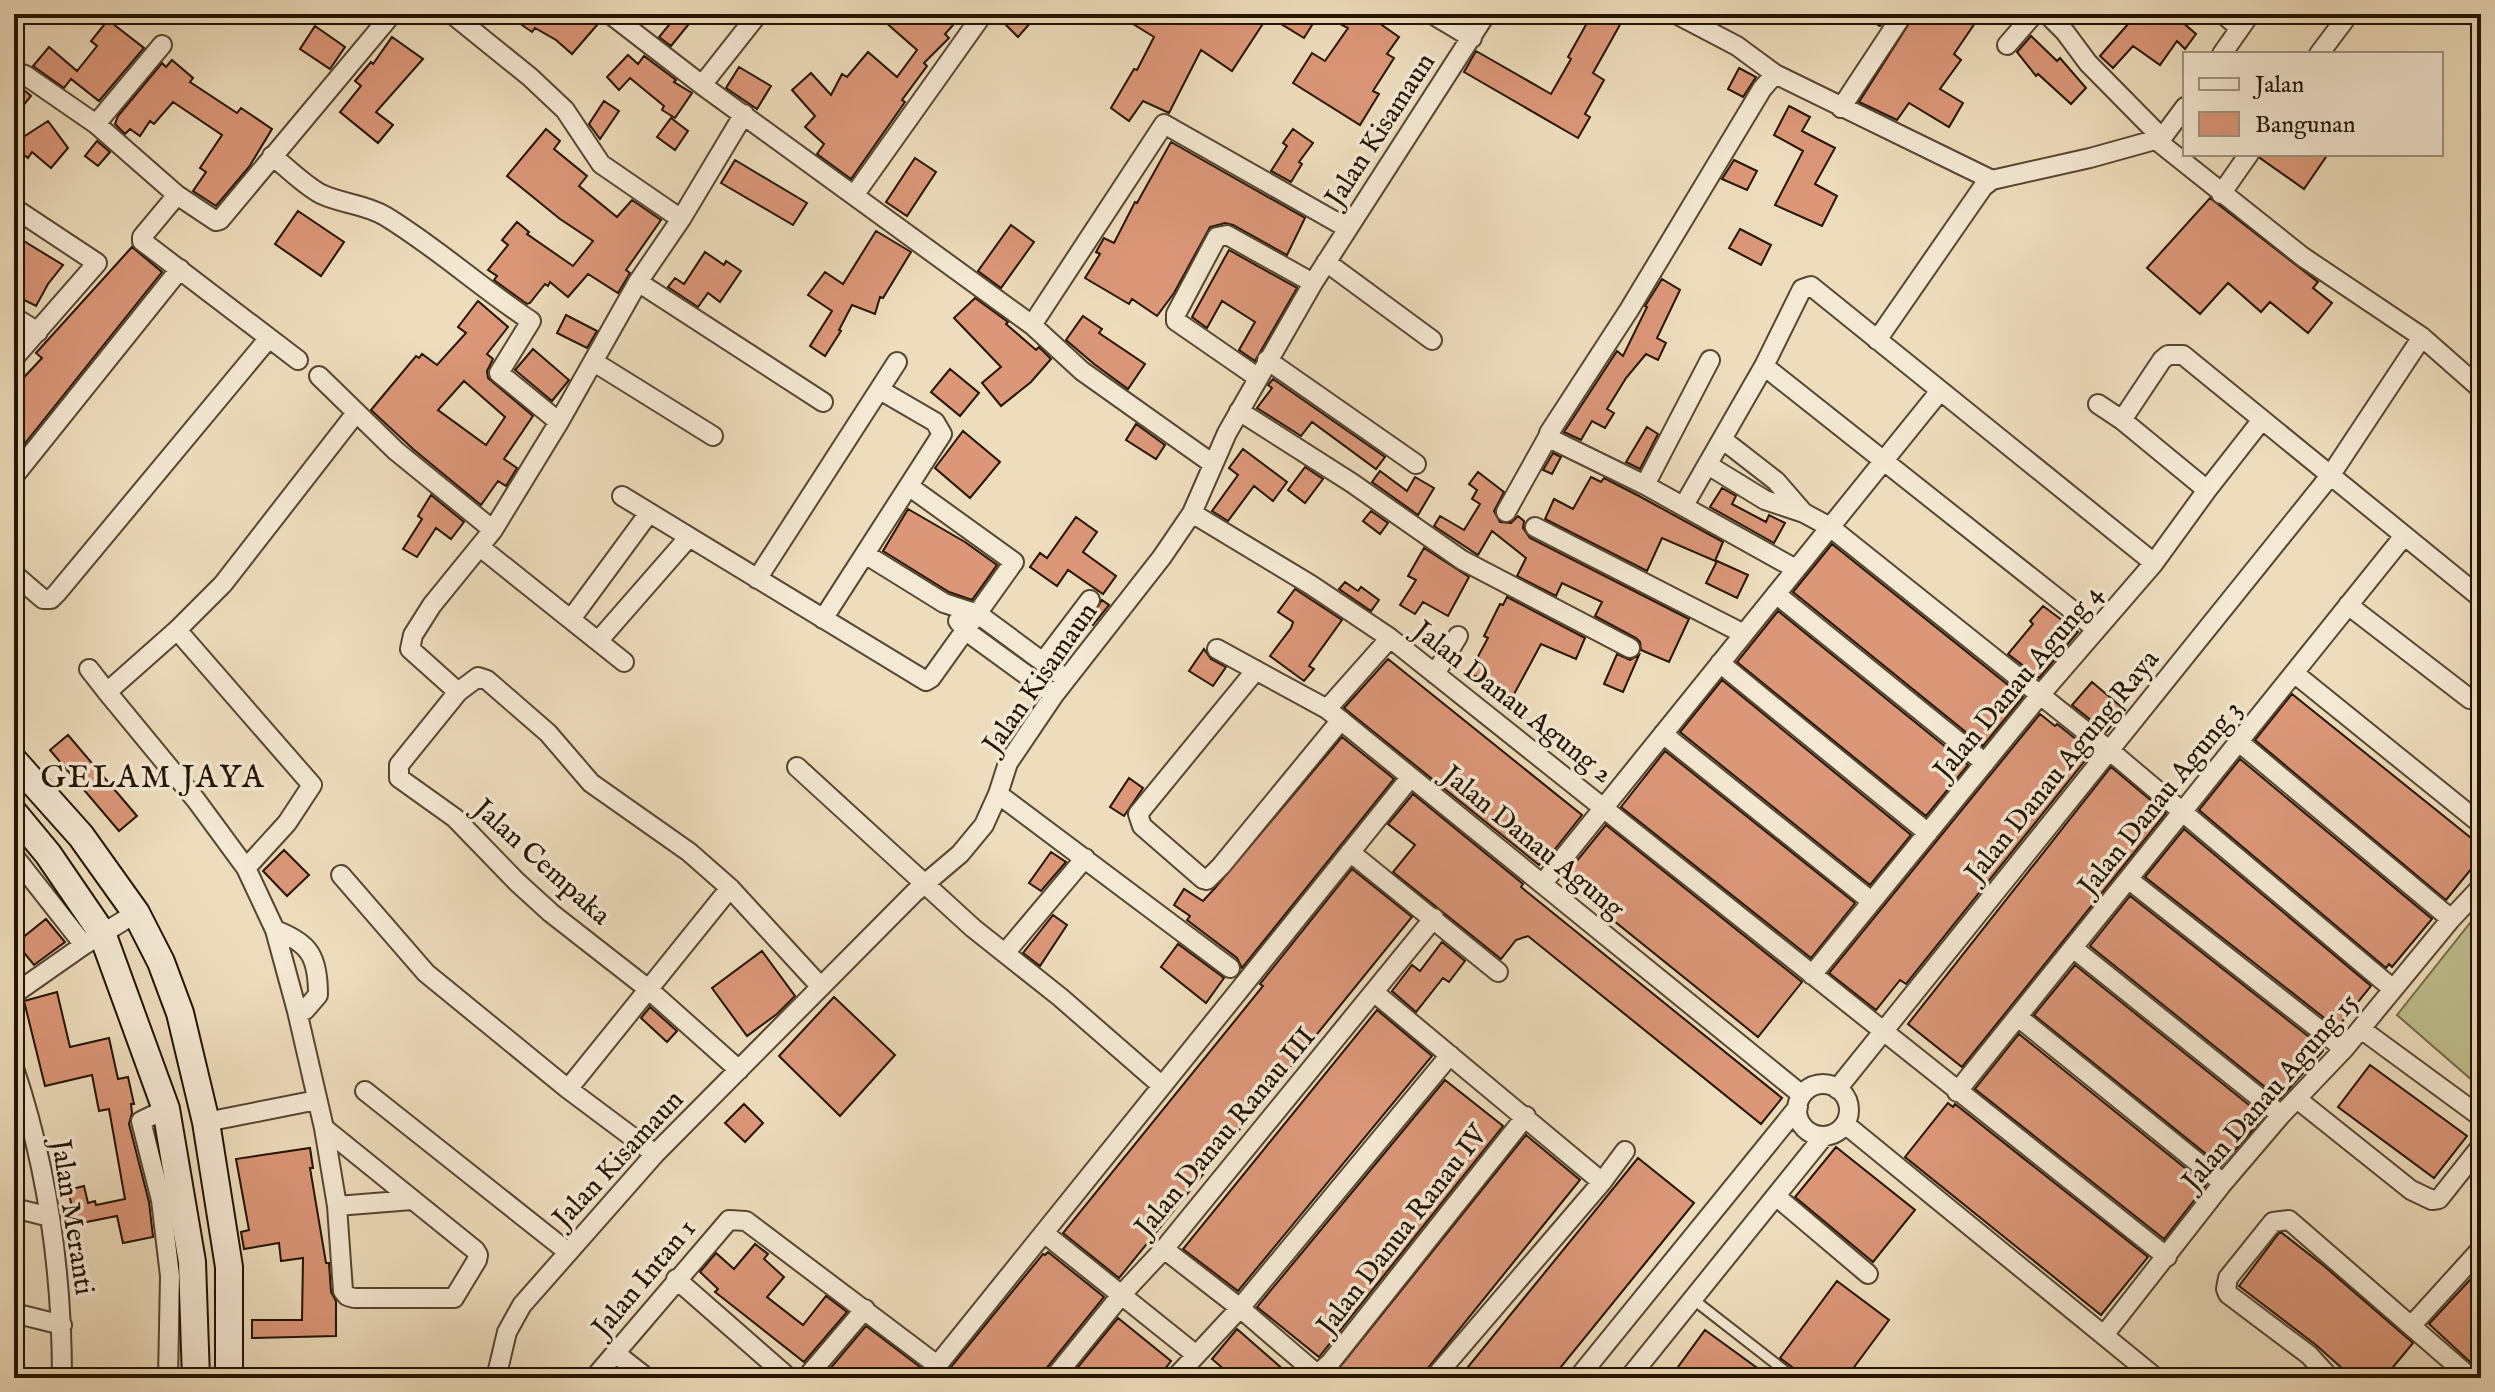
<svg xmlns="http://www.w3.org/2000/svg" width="2495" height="1392" font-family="'IM FELL English',serif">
<rect width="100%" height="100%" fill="#eeddbd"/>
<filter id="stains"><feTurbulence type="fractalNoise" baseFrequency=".0025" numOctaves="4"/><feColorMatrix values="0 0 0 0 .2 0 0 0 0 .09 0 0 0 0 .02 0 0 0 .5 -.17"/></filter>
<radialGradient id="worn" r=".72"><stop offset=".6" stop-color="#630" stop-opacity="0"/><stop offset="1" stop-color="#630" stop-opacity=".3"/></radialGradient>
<path fill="#bfbf8d" stroke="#716a46" stroke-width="2" d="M2481,909V1088L2397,1015Z"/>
<path fill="#dc9779" stroke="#231400" stroke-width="2" fill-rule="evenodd" d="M506,14H584L597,25L572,54L556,40L535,28L532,32Z
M678,14H697L671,46L659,37Z
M876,14H963L945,34L949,38L924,63L927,66L902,100L905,102L851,179L817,154L824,144L805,127L815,116L792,90L811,73L831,95L842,74L847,77L868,52L897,77L917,50Z
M995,14H1038L1018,37Z
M1117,14H1319L1304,38L1268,16L1232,71L1201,50L1169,113L1143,101L1129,121L1111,108L1134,69L1137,70L1154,37Z
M1321,14H1366L1399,37L1387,54L1394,58L1373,91L1379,94L1360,125L1293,83L1312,53L1325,61L1348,28Z
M1592,14H1626L1593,73L1604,80L1585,114L1590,117L1578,138L1464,72L1476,51L1551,94L1571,59L1568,57Z
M1858,14H1889L1880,26Z
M1915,14H1962L1975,23L1954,54L1961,60L1940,89L1963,103L1949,127L1909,103L1897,120L1859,102Z
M2119,14H2154L2167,23L2174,15L2196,34L2185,49L2177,41L2160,65L2133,46L2113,68L2100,56L2129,23Z
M108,20L144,48L99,101L71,79L64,88L33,66L49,47L77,71L97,46L91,41Z
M315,26L345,47L330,69L300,49Z
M2031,36L2057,61L2060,58L2086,88L2071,104L2038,74L2036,76L2017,52Z
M392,37L423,59L376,112L393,125L378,143L340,112L361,86L355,81L371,62L373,64Z
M628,55L638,64L644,56L676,80L674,82L692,93L675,118L662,110L664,106L630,78L619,90L607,77Z
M172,60L193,78L190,82L237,113L241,108L272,129L249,167L216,206L193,191L206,172L200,168L222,135L173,102L154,124L150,121L140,136L130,129L125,134L115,124L118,116L162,63L166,67Z
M739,67L771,86L757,109L726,88Z
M1739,68L1756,77L1743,97L1728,89Z
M19,86L31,96L14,117V87Z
M604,101L619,111L600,139L589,124Z
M1789,106L1810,117L1802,131L1835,148L1815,184L1837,196L1822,226L1775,205L1803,151L1774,135Z
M671,118L688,131L675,150L657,137Z
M48,121L68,148L51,168L32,152L28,158L14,147V143Z
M546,129L560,141L554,149L587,176L579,186L617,217L632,200L661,220L626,270L630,273L618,293L588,274L568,297L550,282L548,286L545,284L530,303L527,304L494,280L497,276L488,270L508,245L502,240L517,222L529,232L527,234L573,266L593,241L560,219L507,176Z
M1293,129L1313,143L1299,162L1302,164L1291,182L1271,171L1287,146L1283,143Z
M97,141L110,152L98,166L85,156Z
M1171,142L1305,218L1287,255L1233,225L1225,223L1210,227L1174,293L1157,316L1132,299L1129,304L1085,278L1100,254L1096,252L1104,238L1114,243L1135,202L1137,203Z
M2261,154H2328L2304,189L2260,158Z
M915,158L936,172L907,216L886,202Z
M735,160L807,203L793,225L721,183Z
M1734,160L1757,171L1747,190L1722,179Z
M2210,198L2318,282L2313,288L2332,303L2308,333L2270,302L2261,312L2228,283L2200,314L2147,268Z
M298,211L344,242L321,276L275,244Z
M1011,225L1034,242L1001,288L978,271Z
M1740,229L1771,245L1761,265L1729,248Z
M876,231L911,252L883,298L880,297L875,314L852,305L839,330L841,331L825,356L810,346L832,311L808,295L825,272L843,284Z
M14,235L63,265L48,284L36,306L14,295Z
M132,247L162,272L14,457V388L42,358L36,353Z
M1229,250L1297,288L1255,361L1239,350L1255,322L1222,301L1207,328L1192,317Z
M705,252L724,265L726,261L741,271L720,302L708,293L698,307L668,287L675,278L684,284Z
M1662,279L1680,290L1657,338L1666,343L1658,360L1646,354L1626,378L1607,409L1614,413L1605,428L1592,421L1581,440L1564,432L1617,351L1623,356L1647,307L1645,306Z
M975,298L1008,322L1006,324L1036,350L1039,347L1051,359L1031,382L1001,406L982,383L1001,367L954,318Z
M478,301L508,327L487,354L493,359L487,371L488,378L533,416L504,459L517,468L506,486L498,481L481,505L413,449L371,410L416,356L419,358L422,354L437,365L466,333L458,327ZM464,381L505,417L486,445L438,410Z
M566,315L597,331L587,348L557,333Z
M1083,316L1102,329L1099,333L1145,364L1128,389L1094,364L1066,340Z
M533,349L569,380L552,401L515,370Z
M950,369L979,393L960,416L931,392Z
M1273,379L1385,457L1376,469L1312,422L1301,436L1257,408L1272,388L1268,385Z
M1136,424L1165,445L1156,459L1126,440Z
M1647,427L1658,434L1640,469L1626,462Z
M963,431L1000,462L970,498L935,468Z
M1243,449L1287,482L1273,501L1254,486L1228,521L1212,511L1238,475L1229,468Z
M1553,453L1561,457L1552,474L1543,470Z
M1305,467L1323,479L1305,503L1288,490Z
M1380,471L1407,491L1415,477L1434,488L1418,515L1372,482Z
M1478,472L1504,492L1494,511L1500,522L1511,523L1518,516L1524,521L1523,528L1530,538L1689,619L1669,662L1641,650L1640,642L1636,638L1595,616L1602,602L1562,583L1556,596L1517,576L1526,558L1492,531L1478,555L1434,526L1440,516L1464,530L1480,504L1472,499L1477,490L1469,484Z
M1591,477L1601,482L1604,478L1639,496L1723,542L1715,561L1662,538L1647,571L1545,519L1554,499L1573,509Z
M1722,488L1736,496L1732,504L1766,522L1769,515L1785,523L1774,543L1710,507Z
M431,495L464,522L451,539L436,528L417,557L403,549L422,519L418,516Z
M908,509L965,542L997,565L972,600L949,592L883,551Z
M1371,511L1388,523L1380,534L1363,521Z
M1076,517L1097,532L1083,552L1116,576L1103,594L1068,570L1057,586L1030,567L1040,553L1047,558Z
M1832,544L2023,697L1983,746L1793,592Z
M1424,548L1469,577L1448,616L1423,602L1415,614L1400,605L1416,580L1408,576Z
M1717,561L1748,575L1737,598L1706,583Z
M1345,582L1358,591L1361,587L1379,600L1371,611L1339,589Z
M1295,589L1342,620L1309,666L1314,669L1304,681L1270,656L1291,628L1293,622L1278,612Z
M1507,597L1585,638L1576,659L1541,644L1513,696L1469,673L1488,638L1484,636L1500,604L1503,605Z
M1102,600L1109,605L1093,625L1088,622Z
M2043,606L2078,632L2039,678L2008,654L2033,624L2030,621Z
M1778,611L1968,765L1926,816L1737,662Z
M1204,649L1211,659L1226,667L1213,686L1189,671Z
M1617,654L1630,660L1639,655L1623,692L1604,684Z
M1388,659L1582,815L1543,864L1541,862L1539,865L1344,708Z
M1722,680L1911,835L1870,885L1680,732Z
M2092,682L2125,710L2106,732L2072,705Z
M2292,694L2481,846V857L2446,900L2255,740Z
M2040,714L2055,726L2057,724L2092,752L1906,984L1900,980L1876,1010L1829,973Z
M68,735L137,816L119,831L50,750Z
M1342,737L1394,779L1242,968L1237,958L1187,920L1190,916L1174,905L1184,889L1203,901L1215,888Z
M1665,751L1855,903L1811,958L1621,807Z
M2240,759L2432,919L2392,967L2389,964L2386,968L2199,810Z
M2111,767L2166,813L1962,1067L1908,1024Z
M1129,778L1143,788L1124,816L1110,807Z
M1413,794L1523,884L1521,887L1782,1098L1761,1124L1528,936L1516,940L1501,959L1393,872L1415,845L1388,824Z
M1606,825L1802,982L1758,1037L1562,879Z
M2184,829L2371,986L2337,1028L2145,877Z
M284,850L309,875L287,896L263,871Z
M1051,852L1066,862L1041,891L1029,883Z
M1352,869L1412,917L1119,1278L1063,1233L1263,986L1260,984Z
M2130,896L2322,1047L2323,1051L2280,1099L2090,946Z
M1053,915L1067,925L1040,966L1023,953Z
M46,919L65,942L34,965L16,943Z
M1442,942L1465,961L1449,982L1443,978L1416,1012L1392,991L1412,965L1420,971Z
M1178,944L1224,978L1206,1003L1161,967Z
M762,951L795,996L777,1014L747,1036L712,988Z
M2075,965L2264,1117L2221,1166L2034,1015Z
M57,992L70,1047L109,1038L118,1079L128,1077L134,1104H131L132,1113L129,1124L149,1202L153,1237L123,1243L117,1216L76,1224L68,1190L84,1186L88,1203L95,1201L96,1205L125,1199L109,1109L99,1111L92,1075L45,1086L24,1001Z
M834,997L895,1055L840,1116L779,1056Z
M650,1007L677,1031L667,1042L641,1018Z
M1377,1010L1432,1056L1238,1291L1183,1249Z
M2019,1034L2206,1185L2164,1239L1975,1089Z
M2370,1065L2467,1136L2434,1178L2338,1107Z
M1445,1080L1503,1126L1319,1357L1257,1307Z
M1948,1103L1953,1107L1955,1104L2148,1257L2101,1315L1905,1157Z
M744,1104L763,1123L745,1142L725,1123Z
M1526,1135L1580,1180L1558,1207L1420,1378H1331Z
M1836,1147L1915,1210L1873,1262L1795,1197Z
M310,1148L313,1168H310L326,1263H329L331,1292L336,1301V1336L252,1338V1320H302L303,1258L281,1261L279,1243L244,1249L241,1232L249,1230L236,1159Z
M1638,1158L1694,1203L1651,1256L1552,1378H1459Z
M2279,1233H2282L2324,1266L2413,1343L2384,1378H2353L2316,1345L2239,1286Z
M755,1244L768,1254L764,1259L784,1277L767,1297L803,1325L826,1296L847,1312L804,1362L715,1292L718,1289L700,1272L716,1253L734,1269Z
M1048,1252L1104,1297L1045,1370L1042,1378H942L1043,1254L1045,1255Z
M2481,1268V1372L2429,1324Z
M1837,1281L1889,1320L1846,1378H1801L1799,1372L1780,1358Z
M1118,1318L1171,1361L1158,1378H1069Z
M866,1326L920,1367L915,1378L823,1377Z
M1237,1329L1293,1378H1234L1212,1359Z
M1705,1330L1767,1375L1771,1369L1782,1378H1670Z"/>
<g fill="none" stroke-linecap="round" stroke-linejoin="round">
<g stroke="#56462f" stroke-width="13">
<path id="lane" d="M1694,1300L1794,1378"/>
</g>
<g stroke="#56462f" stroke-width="22">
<path id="street" d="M452,14L530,77L565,110L601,164L681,219
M610,14L702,85L1032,325L1082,371L1213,464
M1432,14L1472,38
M1676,14L1737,46L1775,74
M2047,14L2065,32L2088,63L2162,138
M2223,14L2240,28
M2007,45L2034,14
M2222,54L2250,14
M2319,54L2349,14
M14,75L19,73L25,75L96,124L177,195L216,221L220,220L392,14
M702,85L758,14
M1841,108L1903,14
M96,124L162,45
M2156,140L2303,257L2422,337L2481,389
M272,156C288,168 304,185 321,194C342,204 365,204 385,216C436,247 481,288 531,321L499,373L559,422
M855,194L983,14
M2221,194L2249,154
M177,195L142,237V241L298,360
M14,208L97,263L14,358
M1326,262L1432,340
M638,282L823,402
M14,317L38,332
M1032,325L1164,124L1347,228
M1877,340L1983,187L1992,180L2090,158L2162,138L2185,107
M1267,360L1416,464
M594,362L713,436
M1764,366L2096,629
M319,376L396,451L493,530
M1257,377L1176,321V314L1217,237L1227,235L1313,283
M2098,404L2122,420L2207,490
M1239,411L1352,483L1462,560L1630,648
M2122,420L2162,360L2168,355H2183L2481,598
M1722,439L1776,481L1802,511
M1708,465L1765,500L1804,513L1830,527L2109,750L2393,989
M14,476L180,269
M1645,485L1710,360
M622,496L926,681L931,678L1014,562L910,487
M1687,500L1764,366L1802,289L1811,286L2154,563
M1506,512L1549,435
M1192,513L1311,585L1390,638L2167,1257
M1535,527L1744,634
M480,547L624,662
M865,554L944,603L978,614L1066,679
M1796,569L1645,485L1553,440L1549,433L1629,310L1762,89L1775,74L1992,180
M14,574L43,599H51L57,593L269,338
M757,579L897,362
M1776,594L1985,763
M2348,605L2470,699
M571,619L649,513
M823,619L942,434L935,422L880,390
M958,621L966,631L1054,695
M177,630L312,785L287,823L246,868
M599,640L689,537
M1217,649L1327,709L1802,1095
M1043,662L1090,600
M1720,663L1928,833
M89,669L107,692
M1256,670L1138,814L1142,826L1203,879L1207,880L1221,866L1341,720
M2294,673L2481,824
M1435,674L1458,636
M458,692L478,677L487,680L548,733L591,783L689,852L730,888L821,987
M1327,709L1390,638
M1663,734L1871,901
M2239,742L2451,919
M797,767L973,928L1060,997L1161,1085
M998,794L1230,968
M1350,852L1498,972
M14,856L84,945
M341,875L426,973L568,1089L655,1154
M2128,879L2344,1049
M1543,883L1940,391
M275,930C310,943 318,957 318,995L305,1010L297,1011
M2073,948L2281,1115
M1005,953L1085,858
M1812,975L2040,695L2154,563L2207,490L2261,421
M1375,993L1602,1182
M14,994L84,945L136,913
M2018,1017L2223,1183
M2361,1029L2481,1117
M14,1068C47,1166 62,1274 62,1378
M739,1070L647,988L551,913L517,882L455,818L399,778V765L458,692L410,649L413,635L432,605L493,530L559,422L638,282L681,219L744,114
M1797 1110a26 26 0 1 1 52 0a26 26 0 1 1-52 0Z
M568,1089L730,888
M1837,1089L2330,476L2422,337
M365,1091L568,1252
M1957,1092L2404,536
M2297,1099L2411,1190L2432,1200L2439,1199L2481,1146
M166,1109L141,1121L161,1200L170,1276L168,1378
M206,1122L317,1100
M1845,1124L2156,1378
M324,1128L475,1250L478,1255L477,1260L454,1298H354L347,1296L343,1291L337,1206L324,1128L297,1011L275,930L246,868L196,800L107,692L177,630L223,584L356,413
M1777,1197L1868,1274
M337,1206L412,1200
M14,1208L50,1217
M1044,1233L1195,1354
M1164,1249L1240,1308L1317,1374
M676,1279L789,1378
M14,1313L62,1325
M2412,1325L2481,1249
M2104,1335L2223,1183L2281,1115L2344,1049L2451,919L2481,887
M615,1353L647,1378
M496,1378L507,1332L522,1305L655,1154L914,893L960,854L984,825L998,794L1008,763L1054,695L1162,557L1192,513L1227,433L1313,283L1486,14
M594,1378L729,1220L746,1221L937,1365
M806,1378L865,1309
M927,1378L1410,778
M1054,1378L1122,1294L1164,1249L1434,918
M1175,1378L1240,1308L1450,1055
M1313,1378L1330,1363L1526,1116
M1434,1378L1602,1182L1625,1151
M1578,1378L1798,1107
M1629,1378L1824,1136
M2330,1378L2309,1355L2228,1294L2226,1289L2228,1278L2273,1222L2289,1220L2471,1378"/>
</g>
<g stroke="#231400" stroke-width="30">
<path id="secondary" d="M14,761L81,836L136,913L161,962L180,1013L206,1122L229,1267V1378
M14,813L48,854L102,933L166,1109L192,1262L196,1378"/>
</g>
<use href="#lane" stroke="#f4e9d4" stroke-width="9"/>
<use href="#street" stroke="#f4e9d4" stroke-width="18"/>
<use href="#secondary" stroke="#f4e9d4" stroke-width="26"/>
</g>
<g text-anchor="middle" stroke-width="7" stroke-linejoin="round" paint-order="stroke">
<g font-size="28" fill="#231400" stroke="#f4e9d4">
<text transform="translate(1379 129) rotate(-57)" y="10">Jalan Kisamaun</text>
<text transform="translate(1039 677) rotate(-55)" y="10">Jalan Kisamaun</text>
<text transform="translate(2017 681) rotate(-50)" y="10">Jalan Danau Agung 4</text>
<text transform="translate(1514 701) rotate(38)" y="10">Jalan Danau Agung 2</text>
<text transform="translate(2061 765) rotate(-51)" y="10">Jalan Danau Agung Raya</text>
<text transform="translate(2159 797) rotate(-51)" y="10">Jalan Danau Agung 3</text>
<text transform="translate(1534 841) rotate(39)" y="10">Jalan Danau Agung</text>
<text transform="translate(543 861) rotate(42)" y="10">Jalan Cempaka</text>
<text transform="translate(2269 1091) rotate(-49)" y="10">Jalan Danau Agung 15</text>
<text transform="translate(1224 1131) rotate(-50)" y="10">Jalan Danau Ranau III</text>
<text transform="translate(617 1158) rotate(-47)" y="10">Jalan Kisamaun</text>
<text transform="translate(74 1217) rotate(81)" y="10">Jalan Meranti</text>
<text transform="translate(1401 1229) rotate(-52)" y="10">Jalan Danua Ranau IV</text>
<text transform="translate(643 1277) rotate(-50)" y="10">Jalan Intan 1</text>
</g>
<g font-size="32" letter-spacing="2" fill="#231400" stroke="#f4e9d4">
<text x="153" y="787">GELAM JAYA</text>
</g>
</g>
<rect width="2495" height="1392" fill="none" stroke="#eeddbd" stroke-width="48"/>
<rect x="16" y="16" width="2463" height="1360" fill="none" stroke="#231400" stroke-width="4"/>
<rect x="24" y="24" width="2447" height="1344" fill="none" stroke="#231400" stroke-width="2"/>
<rect x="2183" y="52" width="260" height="104" fill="#f4e9d4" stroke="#a0947f" stroke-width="2"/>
<rect x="2199" y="78" width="40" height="12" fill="#f4e9d4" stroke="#a0947f" stroke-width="2"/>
<text x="2255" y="92" font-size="24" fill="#231400">Jalan</text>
<rect x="2199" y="112" width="40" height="24" fill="#dc9779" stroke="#a0947f" stroke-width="2"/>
<text x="2255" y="132" font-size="24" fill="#231400">Bangunan</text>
<rect width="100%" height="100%" filter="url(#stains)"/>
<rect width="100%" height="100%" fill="url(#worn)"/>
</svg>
